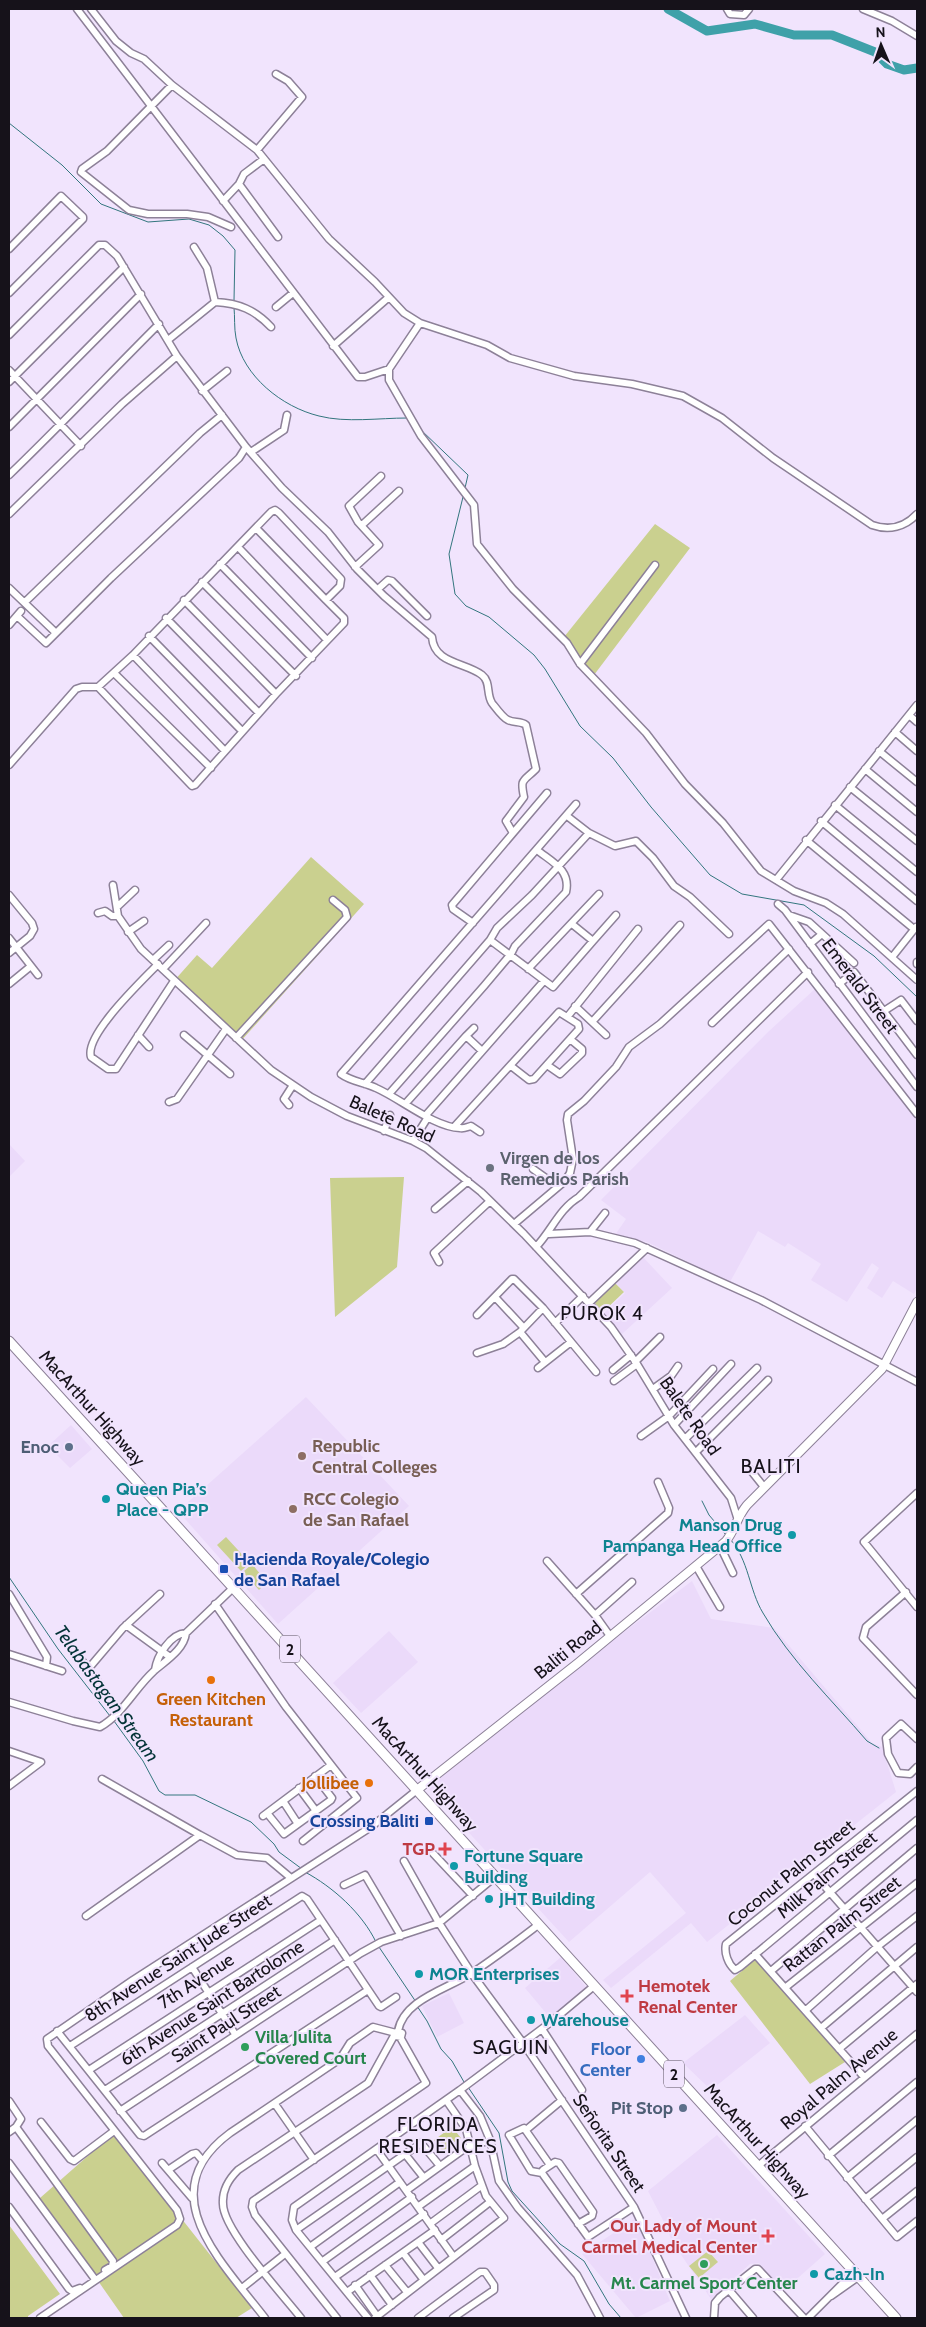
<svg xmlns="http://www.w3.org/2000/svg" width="926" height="2327" font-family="Cabin,sans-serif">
<rect width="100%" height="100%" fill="#f1e4fd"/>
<path fill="#ebdafa" d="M816,988L917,1120V1288L914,1294L893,1281L882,1298L867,1288L879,1268L872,1263L847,1302L811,1280L821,1264L788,1243L785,1247L758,1231L730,1282L647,1242L615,1235L626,1219L601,1200L768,1032Z
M9,1144L25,1161L9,1177Z
M641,1255L672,1288L622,1334L603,1314L625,1293L614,1281Z
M306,1397L409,1506L278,1624L178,1511Z
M71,1425L92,1449L70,1468L48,1446Z
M692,1581L711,1619L774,1628L872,1743L882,1747L896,1792L707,1942L691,1923L611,1988L603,1980L686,1913L650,1872L569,1942L428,1788L624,1632Z
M389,1631L418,1662L361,1713L333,1683Z
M561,1957L587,1988L551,2019L525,1988Z
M449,1993L464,2023L437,2037L422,2006Z
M745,2015L770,2043L711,2090L683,2063Z
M717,2135L825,2254L782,2292L762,2270L763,2268L759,2263L750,2264L711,2299L671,2240L668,2230L648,2191Z
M636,2218L670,2301L636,2318L582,2254Z"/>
<path fill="#cad08f" d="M655,524L690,548L594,675L564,637Z
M311,857L364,904L240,1042L173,982L197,955L212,968Z
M404,1177L397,1267L335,1317L330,1178Z
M614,1282L624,1292L603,1312L593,1301Z
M226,1537L250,1563L241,1571L217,1545Z
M252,1564L267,1582L259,1590L243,1572Z
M757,1958L845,2062L810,2084L730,1981Z
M452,2127L461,2138L442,2152L434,2140Z
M114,2133L252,2308L236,2318H124L40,2198Z
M9,2225L60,2294L28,2316V2318H9Z
M708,2251L718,2262L699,2278L689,2266Z"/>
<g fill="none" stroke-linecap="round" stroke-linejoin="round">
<path stroke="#33767e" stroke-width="1" d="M9,123L62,165L101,204L148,222L189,219L209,225L223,236L235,250L234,301
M234,307C235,317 234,328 236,338C243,376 282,407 319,416C346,423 379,418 407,418
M421,430L468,475L465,488
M463,497L449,554L455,594L466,606L489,617L534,655L545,669L580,726L613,758L651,807L710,875L742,894L804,905L874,956L917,997
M702,1501L709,1515L726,1535
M730,1539C749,1560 749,1590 763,1613C790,1660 832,1700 867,1741L879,1748
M9,1577L58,1649L110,1716
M114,1721L143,1761L159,1791L165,1795H195L251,1822L274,1844L279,1852L302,1869
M305,1872C333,1887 362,1913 376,1942
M379,1947L416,2002
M417,2006L427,2021L441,2049L452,2061L464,2082
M468,2087L499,2133L508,2182L512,2191L560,2244L584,2261L609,2304L621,2318"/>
<path stroke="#3fa1a9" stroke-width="9" d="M668,9L707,31L755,24L794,35H832L875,52L887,64L904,70L917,68"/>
<g stroke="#8d8198" stroke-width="9">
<path id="minor" d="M77,9L358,377H365L389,369
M91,9L116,41L131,53L144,59L172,85L257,150L329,239L375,282L404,313L420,323L487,345L510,358L574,376L632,384L683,396L722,418L773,458L872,525C889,531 905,527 917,514
M727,9L730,14L744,15L749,9
M863,9L892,21L917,36
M172,85L107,151L82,169L81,172L129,210L148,214H187L208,217L231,227
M257,150L302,97L288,81L276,74
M264,159L244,174L239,184L278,237
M223,201L239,184
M9,249L61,196L83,217V219L9,293
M215,302C239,303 255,310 271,327
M276,307L293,293
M420,323L389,369V380L421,436L474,505L477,544L513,589L567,643L580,664L646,733L685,784L723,823L761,871L794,891L826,903L843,914L917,980
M9,335L99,245H105L117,256L177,356L246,447L282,488L328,532L357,569L384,596L432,637C434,664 465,662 482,675C491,682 486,694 492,703C496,708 503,718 508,720C514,723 521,721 526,725L536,769C523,782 520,778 524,797L506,821L513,833
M168,340L215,302L207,268L194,247
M333,346L389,297
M9,370L81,446
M9,382L124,267
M202,391L227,371
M9,427L141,294
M251,452L284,430L287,415
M9,475C60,426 109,374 159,324
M9,514L122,404L177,356
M362,525L399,491
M256,528L326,600
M238,547L327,640
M220,564L312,658
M355,567L379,545L358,522L349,506L381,476
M202,582L296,676
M9,588L56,633
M378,589L388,580L392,581L427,616
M184,600L276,694
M25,602L200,433L222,415
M17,616L46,643L111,578L239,458L246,447
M166,618L259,713
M9,625L21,611
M149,636L242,731
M133,655L225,751
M580,664L655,565
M114,673L211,768
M909,715L917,722
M895,732L917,751
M879,751L917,782
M9,765L76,689L82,687H98L192,786L195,785L276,694L344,623V618L326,600L340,586L341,579L279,513L275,510L271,512L133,655L98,687
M865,769L917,812
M850,787L917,841
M835,805L917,872
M567,816L589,833
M821,821L917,901
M806,840L914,929
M776,880L917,705
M113,885L118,916L141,949L271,1070L311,1097L347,1116L413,1141L426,1148L481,1192L524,1234L611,1327L637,1364L674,1425L731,1498L737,1517
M9,895L32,923L34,929L30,936L9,953
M778,904L785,910L917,1087
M117,907L135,890
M98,913L105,911L112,916H118
M789,915L809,922L854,963
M473,923L453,909L452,905L547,793
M128,932L144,921
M9,938L31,966L9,984
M490,940L497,928L532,895L589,833L615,846L636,841L653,858L674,886L690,897L729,934
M593,941L616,915
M810,944L822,934
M893,956L916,927
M153,960L169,945
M917,962V964
M158,964C143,980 84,1035 91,1057L108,1069H116L174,981
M31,966L38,975
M163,969L206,923
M528,969L599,894
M839,984L854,972L917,1055
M575,1006L606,1035
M884,1011L901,1000L917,1021
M568,1016L638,929
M592,1022L680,925
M712,1023L789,949
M138,1035L149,1047
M184,1035L230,1074
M466,1036L474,1028
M236,1038L347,917L345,910L333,900
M547,1065L560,1074L582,1053V1049L570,1039
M365,1084L490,940L553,987L593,941L572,924
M389,1094L484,986L511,954L515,946L566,892C571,870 552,862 537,850
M169,1102L177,1099L226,1029
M406,1103L466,1036L482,1051
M289,1105L284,1099L293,1085
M426,1115L543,982
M454,1127L559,1012L578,1024L579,1029L534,1079L529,1080L511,1066
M384,1131L390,1115
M480,1132L471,1126C467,1127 464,1129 460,1128C434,1127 401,1099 376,1088C364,1082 352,1082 341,1074L576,804
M413,1141L428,1117
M533,1169L557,1186
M435,1209L468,1181
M514,1224L565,1181L570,1173L573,1159L567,1120L568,1114L584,1101L616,1067L629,1047L660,1024L769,924L917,1114
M590,1232L605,1213
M549,1234L590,1232L635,1243L761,1300L917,1382
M536,1247C552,1230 559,1209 579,1197L808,972
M439,1262L434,1253L490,1201
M495,1297L523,1327
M589,1303L647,1248
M543,1308L520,1332L545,1362
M477,1315L512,1279H514L543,1308L596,1372
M555,1323L583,1296
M477,1353L503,1344L520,1332
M635,1362L660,1337
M538,1368L571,1342
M613,1370L631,1355
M614,1381L637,1364
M653,1389L671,1376L678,1366
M674,1425L731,1364
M641,1436L669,1416L713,1369
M685,1439L757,1368
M696,1452L768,1380
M748,1467L764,1487
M917,1493L864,1542L917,1607
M720,1546L733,1573
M547,1561L595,1615L610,1636
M696,1566L720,1607
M906,1592L866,1627L863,1638L917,1695
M9,1594L47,1657L46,1666
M576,1594L668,1513L669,1508L658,1482
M215,1604L286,1707L357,1798L303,1841
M595,1615L632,1582
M126,1625L170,1657
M9,1654L62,1671
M77,1654L101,1686
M89,1668L123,1628L160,1594
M155,1670C157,1656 170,1634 186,1633
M9,1702L73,1721L100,1727C123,1714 135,1688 154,1671C165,1661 184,1650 186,1633L234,1587
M917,1739L901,1724L886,1738L888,1754L898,1773L910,1774L917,1767
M9,1751L41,1762L9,1786
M102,1779L200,1835
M299,1788L316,1811
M917,1791L726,1944C724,1953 728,1964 735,1970L740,1967L917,1820
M283,1801L298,1824
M267,1813L284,1834L331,1800L332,1798L315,1776
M263,1816L331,1765
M429,1849L473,1896
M404,1861L439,1923L472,1974L523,2043L634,2207L686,2318
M814,1874L917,1992
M344,1885L365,1875L401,1936
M86,1916L200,1835L237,1855L267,1858L291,1878
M755,1954L864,2077
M192,1967L235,2034
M771,1971L917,1848
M786,1987L917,1883
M806,2010L877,1947L917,1916
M821,2028L917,1947
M542,2029L582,2090
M57,2031L140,2135L144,2136L368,1990
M398,2031C404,1999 448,1989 472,1973C495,1958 517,1941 538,1925
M70,2046L302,1896L307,1899L379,2006L381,2007L396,1997
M839,2049L917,1984
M89,2070L321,1920
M105,2090L335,1940
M9,2101L21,2119L16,2127L113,2261L112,2266L105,2270
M275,2104L314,2160
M120,2111L361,1953L381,1942L439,1923L495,1877
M41,2122L70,2159L74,2161L114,2131
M805,2126L897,2237L917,2221
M526,2130L562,2100
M9,2132L16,2127
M490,2140L499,2181L518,2208L577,2275L600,2318
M377,2150L453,2256
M405,2154L424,2178
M828,2156L917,2082
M9,2163L94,2278
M162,2163L192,2198
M550,2165L524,2128L509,2135L531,2171L542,2173L588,2237L634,2207
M758,2166L917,2034
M168,2170L192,2154L196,2153L202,2160
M542,2173L543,2170L555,2162L559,2163L593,2212L592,2216L578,2224
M847,2178L917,2120
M407,2190L464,2149L490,2140L480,2116L460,2090
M865,2199L917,2157
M419,2206L475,2166L466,2129L446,2100
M9,2207L69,2289L72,2291L80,2288
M882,2219L917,2191
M431,2223L481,2186
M296,2230L421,2143L440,2166
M441,2240L490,2202
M418,2242L438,2268
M310,2247L400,2182
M403,2253L423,2279
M323,2261L412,2197
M385,2265L407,2292
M370,2275L392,2305
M335,2277L424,2214
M355,2285L377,2316
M242,2288L285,2254
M729,2290L753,2318
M347,2292L435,2230
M831,2296L858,2277
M40,2318L177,2225L180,2219L177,2210L48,2046L47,2039L133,1980L371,1827L417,1790
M265,2318C222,2262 149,2193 230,2133L340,2059L350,2043L373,2027L396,2033
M301,2318C283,2295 223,2230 223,2204C222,2190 228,2180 238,2170L368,2083L396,2032L402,2033L401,2037L396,2036
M337,2318L255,2215L252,2207L253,2201L426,2083L400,2037
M368,2318L296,2230L292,2220L294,2207L460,2090L551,2022L594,1986
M375,2318L504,2218L486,2196L475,2166
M418,2318L480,2272H485L494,2285V2290L453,2318
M714,2318L715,2303L720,2297L755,2269H758L804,2318
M808,2318L854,2272"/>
</g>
<g stroke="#8d8198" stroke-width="10">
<path id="major" d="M417,1790L578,1663L726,1541C735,1530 737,1517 747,1505L882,1369L917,1302"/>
</g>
<g stroke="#8d8198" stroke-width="11">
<path id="highway" d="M9,1341L896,2318"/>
</g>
<use href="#minor" stroke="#fff" stroke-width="6"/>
<use href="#major" stroke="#fff" stroke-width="8"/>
<use href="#highway" stroke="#fff" stroke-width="9"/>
</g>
<circle fill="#6b7280" stroke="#f1e4fd" stroke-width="2" cx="490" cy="1168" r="5"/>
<g fill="#5c6f8a" stroke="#f1e4fd" stroke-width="2">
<circle cx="69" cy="1447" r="5"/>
<circle cx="683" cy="2108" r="5"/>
</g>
<g fill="#8d6e63" stroke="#f1e4fd" stroke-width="2">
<circle cx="302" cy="1456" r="5"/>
<circle cx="293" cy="1509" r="5"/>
</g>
<g fill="#0f9aa8" stroke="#f1e4fd" stroke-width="2">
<circle cx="106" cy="1499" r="5"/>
<circle cx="792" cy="1535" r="5"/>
<circle cx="454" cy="1866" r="5"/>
<circle cx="489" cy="1899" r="5"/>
<circle cx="419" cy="1974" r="5"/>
<circle cx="531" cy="2020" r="5"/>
<circle cx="814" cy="2274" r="5"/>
</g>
<g fill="#1a4fb4" stroke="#f1e4fd" stroke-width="2">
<rect x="219" y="1564" width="10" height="10" rx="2.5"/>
<rect x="424" y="1816" width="10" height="10" rx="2.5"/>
</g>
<g fill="#e8710a" stroke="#f1e4fd" stroke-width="2">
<circle cx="211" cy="1680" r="5"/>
<circle cx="369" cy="1783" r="5"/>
</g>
<g fill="#e0444e" stroke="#f1e4fd" stroke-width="2">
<path d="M442.5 1841.5h5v5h5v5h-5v5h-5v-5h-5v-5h5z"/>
<path d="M624.5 1988.5h5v5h5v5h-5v5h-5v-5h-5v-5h5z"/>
<path d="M765.5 2228.5h5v5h5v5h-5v5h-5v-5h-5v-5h5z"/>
</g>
<g fill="#2e9e5b" stroke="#f1e4fd" stroke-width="2">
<circle cx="245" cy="2047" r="5"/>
<circle cx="704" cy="2264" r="5"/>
</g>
<circle fill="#3f7fe0" stroke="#f1e4fd" stroke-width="2" cx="641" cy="2059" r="5"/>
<g text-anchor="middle" stroke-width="4" stroke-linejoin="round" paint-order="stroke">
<g fill="#f1e4fd" stroke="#58515e" stroke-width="1">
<rect x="280" y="1635.5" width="20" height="27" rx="4"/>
<rect x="664" y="2060.5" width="20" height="27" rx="4"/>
</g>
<g font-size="16" font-weight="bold" fill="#16121a">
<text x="290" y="1655">2</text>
<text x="674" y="2080">2</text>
</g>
<g font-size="18" fill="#16121a" stroke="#f1e4fd">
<text transform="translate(860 986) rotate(53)" y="6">Emerald Street</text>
<text transform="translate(392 1119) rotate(24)" y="6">Balete Road</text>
<text transform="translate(92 1408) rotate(48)" y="6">MacArthur Highway</text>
<text transform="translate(690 1416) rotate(55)" y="6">Balete Road</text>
<text transform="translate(568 1650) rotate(-39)" y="6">Baliti Road</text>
<text transform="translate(425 1774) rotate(48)" y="6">MacArthur Highway</text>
<text transform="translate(791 1873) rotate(-39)" y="6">Coconut Palm Street</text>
<text transform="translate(827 1875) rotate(-40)" y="6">Milk Palm Street</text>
<text transform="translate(842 1924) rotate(-38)" y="6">Rattan Palm Street</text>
<text transform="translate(178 1958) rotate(-33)" y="6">8th Avenue Saint Jude Street</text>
<text transform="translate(196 1981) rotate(-33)" y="6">7th Avenue</text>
<text transform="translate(212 2003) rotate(-33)" y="6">6th Avenue Saint Bartolome</text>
<text transform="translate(226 2024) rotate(-33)" y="6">Saint Paul Street</text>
<text transform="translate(839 2079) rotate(-40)" y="6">Royal Palm Avenue</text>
<text transform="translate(757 2141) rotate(48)" y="6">MacArthur Highway</text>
<text transform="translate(609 2143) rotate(56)" y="6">Señorita Street</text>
</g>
<g font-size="18" font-weight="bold" fill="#5b616d" stroke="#f1e4fd" text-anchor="start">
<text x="500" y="1164">Virgen de los<tspan x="500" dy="21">Remedios Parish</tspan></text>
</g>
<g font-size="18" font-weight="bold" fill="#785e54" stroke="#f1e4fd" text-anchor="start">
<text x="312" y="1452">Republic<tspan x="312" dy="21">Central Colleges</tspan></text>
<text x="303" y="1505">RCC Colegio<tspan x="303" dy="21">de San Rafael</tspan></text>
</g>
<g font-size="18" font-weight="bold" fill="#4e5e75" stroke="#f1e4fd" text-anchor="end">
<text x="59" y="1453">Enoc</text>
<text x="673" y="2114">Pit Stop</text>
</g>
<g font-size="18" font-weight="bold" fill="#0d838f" stroke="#f1e4fd" text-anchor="start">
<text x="116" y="1495">Queen Pia’s<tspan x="116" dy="21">Place - QPP</tspan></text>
<text x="782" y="1531" text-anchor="end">Manson Drug<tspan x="782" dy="21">Pampanga Head Office</tspan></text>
<text x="464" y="1862">Fortune Square<tspan x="464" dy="21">Building</tspan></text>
<text x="499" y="1905">JHT Building</text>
<text x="429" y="1980">MOR Enterprises</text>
<text x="541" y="2026">Warehouse</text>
<text x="824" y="2280">Cazh-In</text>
</g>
<g font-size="18" font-weight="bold" fill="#164399" stroke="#f1e4fd" text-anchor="start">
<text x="234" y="1565">Hacienda Royale/Colegio<tspan x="234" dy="21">de San Rafael</tspan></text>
<text x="419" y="1827" text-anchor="end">Crossing Baliti</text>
</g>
<g font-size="18" font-weight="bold" fill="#c56008" stroke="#f1e4fd">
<text x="211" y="1705">Green Kitchen<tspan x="211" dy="21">Restaurant</tspan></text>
<text x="359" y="1789" text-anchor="end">Jollibee</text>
</g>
<g font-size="18" font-weight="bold" fill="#be3a42" stroke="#f1e4fd" text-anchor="end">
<text x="435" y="1855">TGP</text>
<text x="638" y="1992" text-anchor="start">Hemotek<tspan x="638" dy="21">Renal Center</tspan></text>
<text x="757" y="2232">Our Lady of Mount<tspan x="757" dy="21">Carmel Medical Center</tspan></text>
</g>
<g font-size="18" font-weight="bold" fill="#27864d" stroke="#f1e4fd" text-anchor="start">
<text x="255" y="2043">Villa Julita<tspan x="255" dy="21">Covered Court</tspan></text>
<text x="704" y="2289" text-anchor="middle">Mt. Carmel Sport Center</text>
</g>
<g font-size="18" font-weight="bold" fill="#366cbe" stroke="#f1e4fd" text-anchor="end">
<text x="631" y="2055">Floor<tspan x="631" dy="21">Center</tspan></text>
</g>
<g font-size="19" letter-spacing="1" fill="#16121a" stroke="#f1e4fd">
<text x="602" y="1320">PUROK 4</text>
<text x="438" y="2131">FLORIDA<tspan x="438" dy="22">RESIDENCES</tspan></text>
</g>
<g font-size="19" font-style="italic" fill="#033337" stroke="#f1e4fd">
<text transform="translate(107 1693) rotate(54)" y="7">Telabastagan Stream</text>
</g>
<g font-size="20" letter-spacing="1" fill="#16121a" stroke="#f1e4fd">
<text x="771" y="1473">BALITI</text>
<text x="511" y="2054">SAGUIN</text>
</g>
</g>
<rect width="926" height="2327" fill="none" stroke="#16121a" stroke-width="20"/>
<g transform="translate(881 45) rotate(358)" stroke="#f1e4fd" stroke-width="4" paint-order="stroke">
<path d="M0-4L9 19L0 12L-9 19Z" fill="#16121a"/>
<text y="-8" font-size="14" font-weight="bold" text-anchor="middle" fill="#16121a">N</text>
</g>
</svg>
